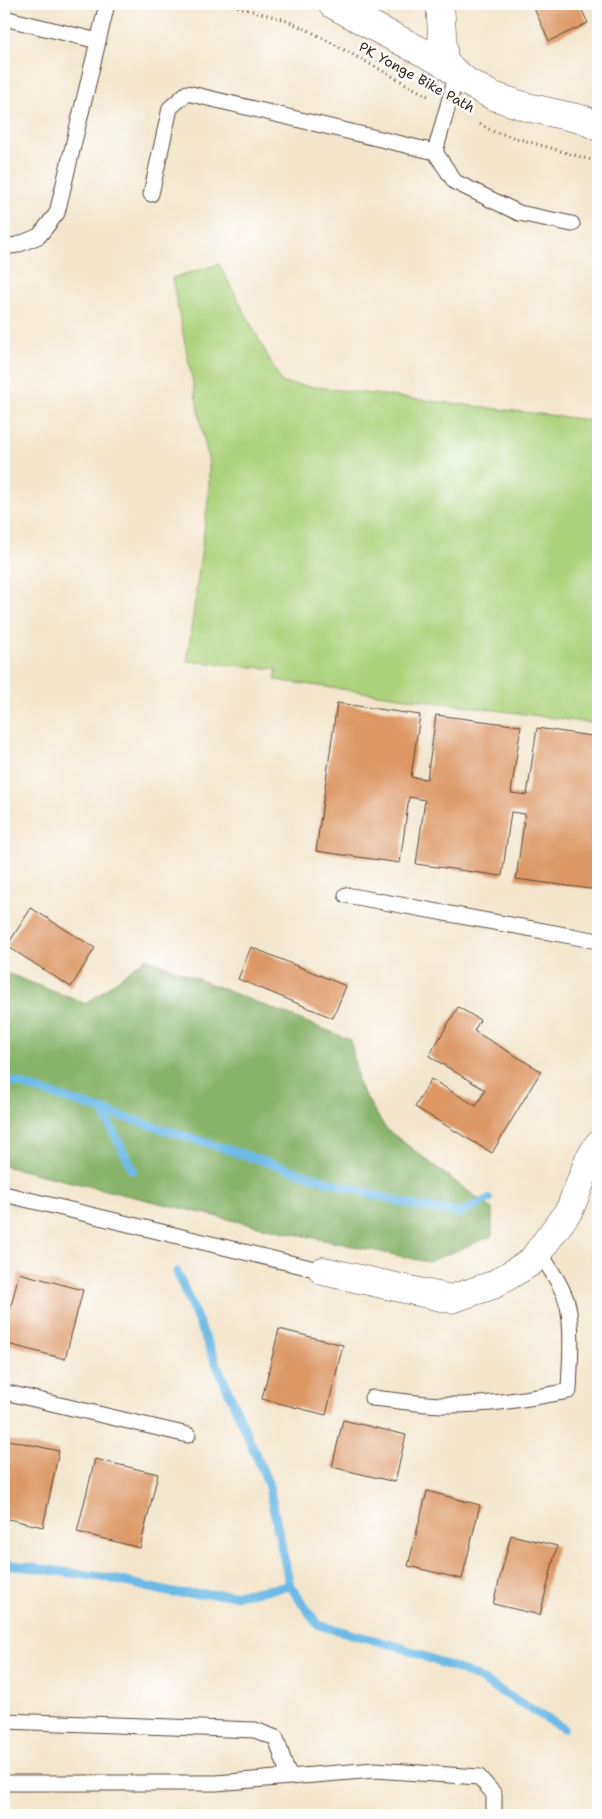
<svg xmlns="http://www.w3.org/2000/svg" width="602" height="1819" font-family="'Shantell Sans',sans-serif">
<rect width="100%" height="100%" fill="#fff"/>
<filter id="ink" filterUnits="userSpaceOnUse"><feTurbulence type="fractalNoise" baseFrequency=".02" numOctaves="2"/><feDisplacementMap in="SourceGraphic" scale="10" xChannelSelector="R" yChannelSelector="G"/><feConvolveMatrix kernelMatrix="1 2 1 2 8 2 1 2 1" color-interpolation-filters="sRGB"/></filter>
<filter id="wash" filterUnits="userSpaceOnUse"><feTurbulence type="fractalNoise" baseFrequency=".0096" numOctaves="4" result="noise"/><feDisplacementMap in="SourceGraphic" scale="20" xChannelSelector="R" yChannelSelector="G"/><feGaussianBlur stdDeviation="1.12" result="paint"/><feColorMatrix in="noise" values="0 0 0 0 0 0 0 0 0 0 0 0 0 0 0 0 0 1.4 0 .05"/><feComposite in="paint" operator="in"/></filter>
<g filter="url(#wash)">
<rect width="100%" height="100%" fill="#f3e5cc"/>
<path fill="#abd17a" stroke="#737e4c" d="M219,264L282,383L598,421V724L275,680L277,669L187,661L209,493V464L172,278Z"/>
<path fill="#88b36a" stroke="#626e44" d="M146,958L351,1040L359,1086L386,1129L492,1209V1236L428,1262L248,1224L4,1166V972L86,1004Z"/>
<g fill="none" stroke-linecap="round" stroke-linejoin="round">
<path stroke="#6cbae6" stroke-width="9" d="M4,1079L346,1187L416,1206L460,1213L489,1199
M103,1111L133,1170
M177,1272L268,1483L290,1586L318,1625L400,1647L475,1676L563,1728
M4,1564L109,1578L173,1593L236,1595L290,1586"/>
</g>
<g id="blocks">
<path fill="#dc9765" d="M532,4H579L588,23L549,41Z
M337,703L420,715L411,777L427,779L436,715L521,726L511,793L527,795L537,728L598,737V890L516,879L525,814L511,812L502,876L416,864L425,800L409,797L400,863L316,851Z
M31,908L95,948L71,987L7,946Z
M251,947L346,986L333,1018L238,979Z
M458,1007L480,1020L474,1031L541,1071L492,1153L415,1107L431,1079L476,1106L485,1090L429,1056Z
M19,1273L83,1290L65,1359L4,1343V1335Z
M279,1329L343,1345L326,1415L262,1399Z
M343,1420L406,1435L395,1482L332,1467Z
M4,1439L59,1451L43,1527L4,1518Z
M95,1459L158,1474L140,1548L77,1532Z
M427,1491L480,1505L462,1579L408,1566Z
M511,1535L557,1546L540,1615L493,1604Z"/>
</g>
</g>
<g filter="url(#ink)">
<use href="#blocks" fill-opacity="0" stroke="#574638" stroke-width="1"/>
<g fill="none" stroke-linecap="round" stroke-linejoin="round">
<g stroke="#574638" stroke-width="17">
<path id="service" d="M4,18L98,41
M435,152L455,182L519,213L572,224
M151,194L170,108L187,93L435,152L457,73
M4,247L17,245L39,236L57,213L107,4
M346,895L598,941
M4,1194L323,1271
M4,1392L188,1435
M372,1398C395,1400 418,1404 442,1405C485,1406 527,1399 569,1391C570,1363 573,1333 568,1306C563,1286 549,1268 539,1251
M4,1721L255,1730L276,1738L289,1777
M4,1783H216L375,1770L479,1777L494,1794V1815"/>
</g>
<g stroke="#574638" stroke-width="29">
<path id="minor" d="M332,4L376,28L444,63L467,82L493,96L527,107L585,120L598,127
M440,4L444,63
M323,1271L451,1299L493,1285L531,1262L570,1209L589,1160L598,1145"/>
</g>
<path stroke="#574638" stroke-width="3" stroke-dasharray="1 4" stroke-linecap="butt" d="M228,4L282,19L308,30L428,96
M480,124L492,131L598,162"/>
<use href="#service" stroke="#fff" stroke-width="15"/>
<use href="#minor" stroke="#fff" stroke-width="28"/>
</g>
</g>
<g text-anchor="middle" stroke-width="5" stroke-linejoin="round" paint-order="stroke">
<g font-size="14" fill="#3b2a1e" stroke="#fff">
<text transform="translate(417 77) rotate(29)" y="5">PK Yonge Bike Path</text>
</g>
</g>
<rect width="602" height="1819" fill="none" stroke="#fff" stroke-width="20"/>
</svg>
